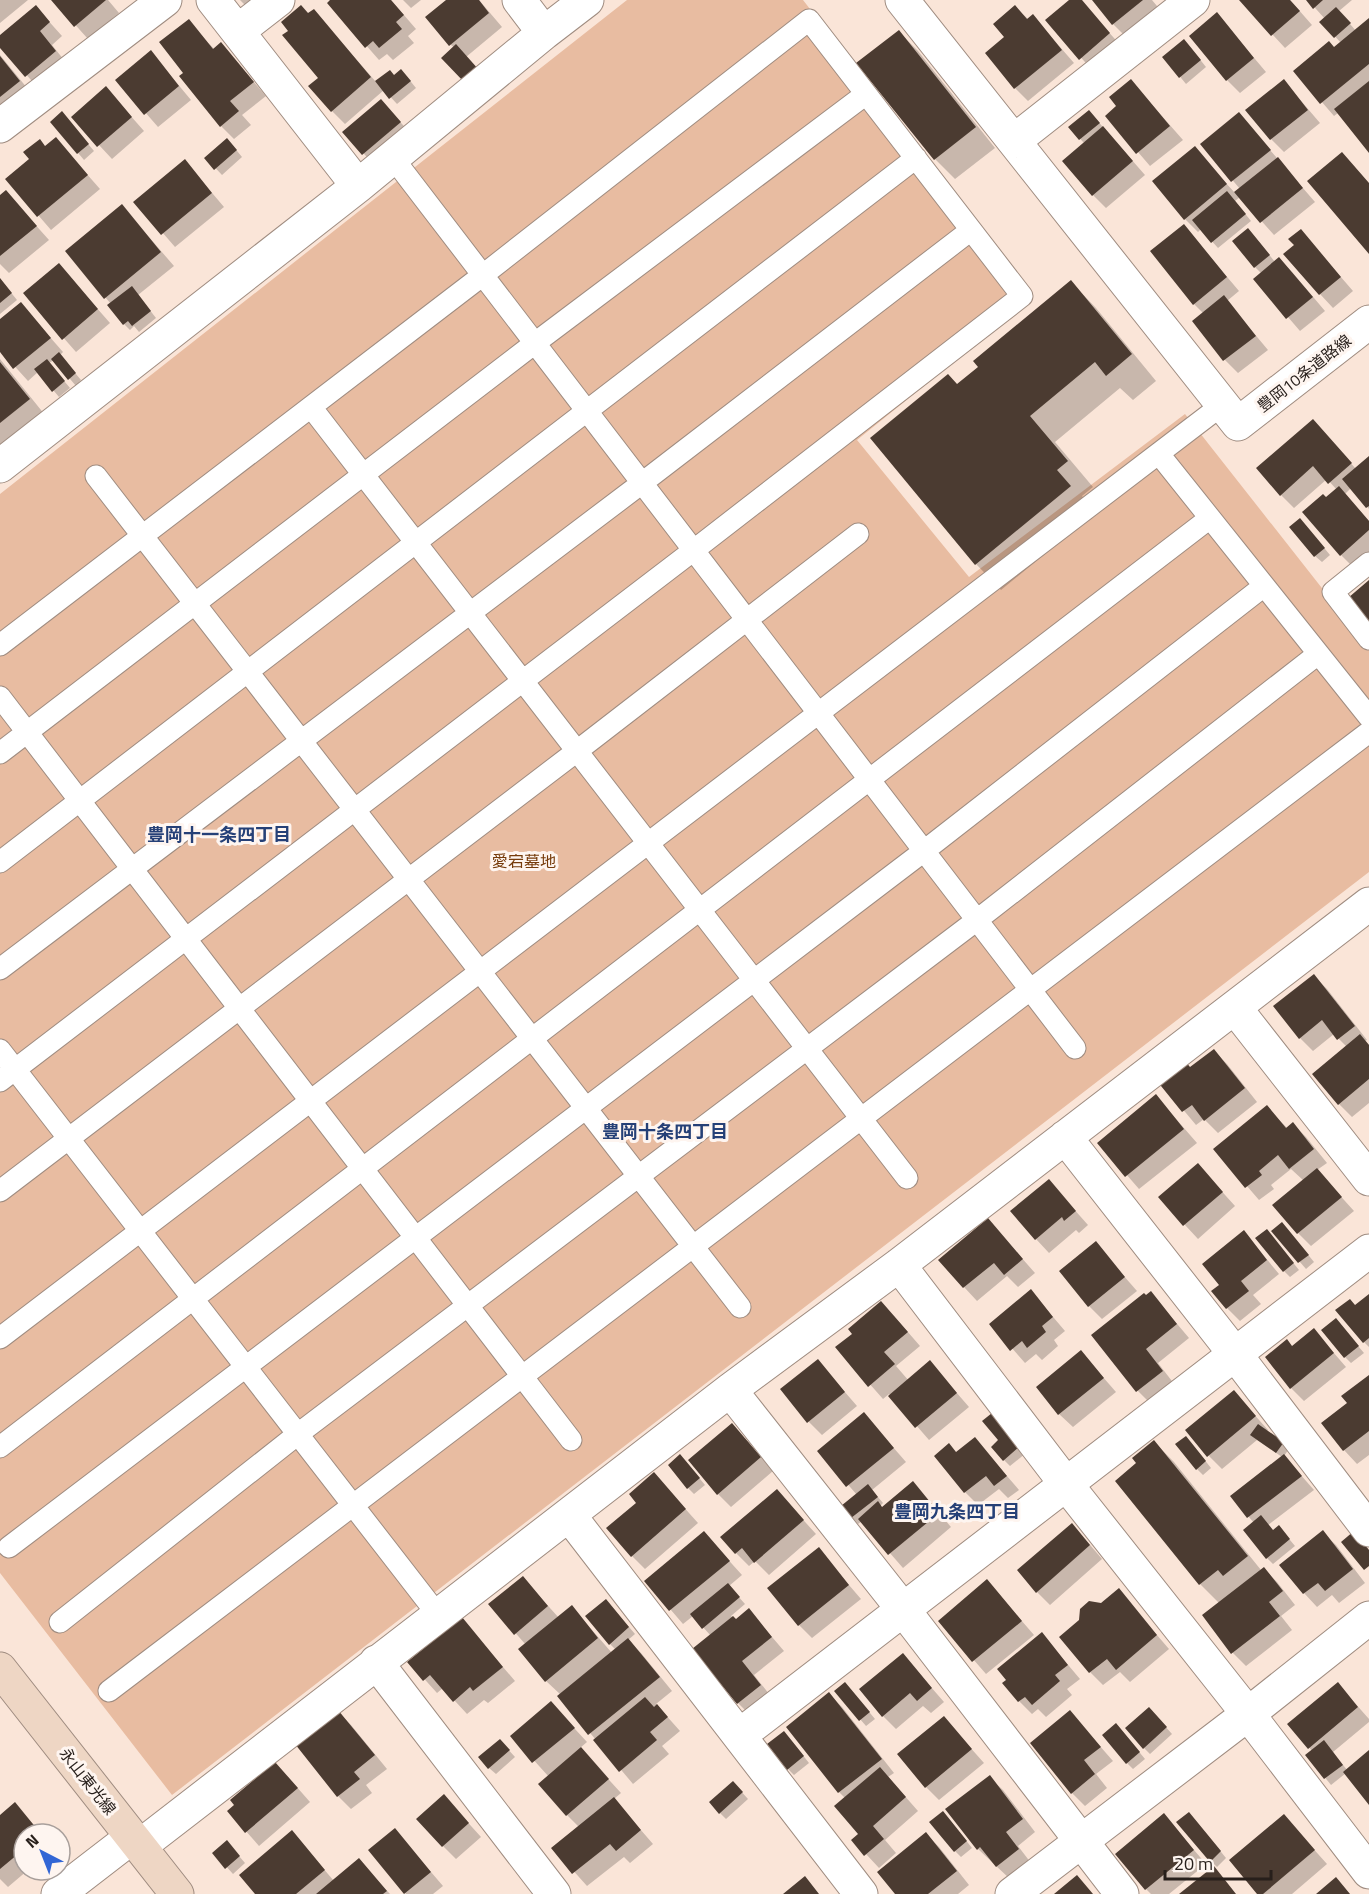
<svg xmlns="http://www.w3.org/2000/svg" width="1369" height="1894" font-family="'Titillium Web','Noto Sans JP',sans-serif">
<rect width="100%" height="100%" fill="#fae5d8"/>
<path fill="#e8bca1" d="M627,0H803L1033,298L857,440L969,577L1185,414L1369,648V872L172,1795L0,1573V494Z"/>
<path fill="#0003" d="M0,0H28L0,23Z
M53,0H108L119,13L88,39Z
M240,0H262L250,10Z
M332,0H391L416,29L408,36L414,43L393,60L387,54L379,60L329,3Z
M403,0H421L411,8Z
M448,0H479L502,27L466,57L451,45L427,17Z
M1071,0H1080L1122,47L1094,72L1047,20Z
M1094,0H1152L1166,17L1132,43L1113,24Z
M1241,0H1290L1312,25L1285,48Z
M1308,0H1352L1339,11L1356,31L1369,20V151L1338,113L1334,116L1295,71L1341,43L1322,22L1325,19Z
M36,7L62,36L52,45L68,65L39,89L0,45V37Z
M1015,7L1028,19L1033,16L1074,63L1028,101L1015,88L1006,38Z
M314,11L376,82L394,76L407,77L416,88L397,104L384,90L345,124L332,111L320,78L309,15Z
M1217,14L1266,72L1240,93L1227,80Z
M188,21L215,50L221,44L266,96L242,115L251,125L234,139L221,126L186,73Z
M899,32L918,51L995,148L955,179L935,159L858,63Z
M1190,47L1206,67L1186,84L1164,57Z
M151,52L191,100L158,127L117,80Z
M0,55L32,94L0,121Z
M1131,81L1183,140L1150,166L1107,116L1119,106Z
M1284,81L1320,123L1284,152L1271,139Z
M106,88L144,131L112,159L73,117Z
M381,101L413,136L376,167L344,132Z
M1239,114L1315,202L1274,235L1240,197L1235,201L1251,221L1218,248L1201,229L1198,232L1185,219L1194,148L1235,193L1240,189L1202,144Z
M1095,118L1145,175L1106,208L1093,195L1085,144L1070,128Z
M68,120L94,151L84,160L52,122Z
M56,139L100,189L51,230L7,179Z
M233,146L242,157L222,175L206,158Z
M185,161L224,207L175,247L136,202Z
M6,192L49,240L9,273L0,264V197Z
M122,206L174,266L138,295L156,318L139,332L134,326L130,330L124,324L111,304L67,252Z
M1184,226L1239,291L1227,301L1268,350L1238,373L1225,360L1194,321L1203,313L1194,304Z
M1301,231L1353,291L1333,308L1320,294L1296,246Z
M1254,236L1275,262L1279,259L1292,272L1325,311L1300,331L1255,279L1261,273L1255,267Z
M59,265L110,323L76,352L25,294Z
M0,279L17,300L0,314Z
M1071,282L1096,308L1156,381L1133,400L1120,388L1055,442L1093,487L1082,496L1095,513L1001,590L976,564L958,386Z
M21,304L63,352L60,355L81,380L76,386L54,360L49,363L70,388L59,397L38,372L28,381L0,350V321Z
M0,359L49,420L0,458Z
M1313,421L1356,469L1369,458V509L1351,488L1345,494L1369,521V555L1354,568L1341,555L1326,499L1337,490L1327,479L1294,508L1281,495Z
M1306,526L1330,555L1322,562L1315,556Z
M1314,976L1327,989L1367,1040L1365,1041L1369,1045V1103L1352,1117L1339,1104L1347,1047L1334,1034L1313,1051L1300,1038Z
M1214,1051L1227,1064L1257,1102L1218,1133L1204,1119L1196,1125L1160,1082L1191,1069Z
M1156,1096L1197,1143L1139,1189L1099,1143Z
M1267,1107L1288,1129L1293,1124L1306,1137L1327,1163L1317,1170L1354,1211L1311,1246L1298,1233L1304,1181L1291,1169L1271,1185L1274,1189L1259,1200L1215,1149Z
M1198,1165L1235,1206L1198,1239L1160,1198Z
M1049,1181L1088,1225L1079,1233L1076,1230L1049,1253L1036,1239Z
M988,1220L1035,1273L1018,1287L1007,1276L977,1301L964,1287Z
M1288,1230L1314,1262L1306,1269L1273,1231Z
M1244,1232L1279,1274L1253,1295L1261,1304L1240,1321L1227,1308L1221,1285Z
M1273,1238L1299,1270L1290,1277L1284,1271Z
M1095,1243L1137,1291L1102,1319L1089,1306Z
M1031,1291L1065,1331L1054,1340L1058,1346L1042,1360L1036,1354L1025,1363L991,1324Z
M1151,1293L1189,1338L1158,1363L1175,1385L1151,1404L1138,1391L1093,1335Z
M1369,1296V1347L1364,1342L1356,1307Z
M894,1316L920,1346L896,1366L909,1381L930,1362L969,1407L929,1440L889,1394L883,1399L837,1347Z
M1342,1327L1364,1353L1351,1363L1345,1357Z
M1314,1330L1346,1367L1304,1401L1291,1388L1293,1347Z
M1081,1352L1116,1392L1073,1427L1059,1414Z
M818,1361L857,1406L822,1435L809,1422Z
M1369,1377V1455L1357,1464L1344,1450L1323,1423L1349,1403Z
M1234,1392L1268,1430L1266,1432L1289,1449L1284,1456L1314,1490L1268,1525L1273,1531L1285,1534L1295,1546L1273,1564L1267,1558L1254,1523L1232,1497L1282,1457L1257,1440L1222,1469L1209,1456Z
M864,1414L906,1462L872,1490L883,1503L880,1506L882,1508L913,1483L951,1527L903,1568L862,1521L858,1524L843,1506L857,1495L819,1451Z
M998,1421L1026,1453L1010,1466L1004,1460Z
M745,1438L773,1471L731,1507L718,1494Z
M975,1439L1019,1490L1008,1498L999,1489L978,1505L965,1492L957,1453Z
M1154,1442L1174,1462L1261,1570L1264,1569L1277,1582L1295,1605L1281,1616L1292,1630L1246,1666L1233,1653L1219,1603L1200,1584L1117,1481L1138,1463Z
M1192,1444L1211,1468L1203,1475L1197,1469Z
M686,1462L705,1485L694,1494L688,1488Z
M654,1474L698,1523L645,1569L632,1556L638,1503Z
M777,1491L816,1534L769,1575L755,1561L749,1566L736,1553Z
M1322,1532L1336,1545L1365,1583L1339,1603L1332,1595L1317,1607L1304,1593Z
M704,1533L742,1575L729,1586L745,1604L731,1616L736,1621L749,1610L784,1651L754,1675L773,1699L751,1716L738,1703L711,1636L693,1616L683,1624L646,1581Z
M1085,1539L1102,1559L1050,1605L1037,1592Z
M818,1549L861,1599L812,1638L799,1625Z
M523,1578L559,1618L572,1607L612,1653L616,1650L610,1644L612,1607L635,1634L628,1640L641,1653L672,1691L656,1704L680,1731L662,1746L669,1754L633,1784L559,1696L561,1695L546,1681L526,1645L490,1604Z
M987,1581L1034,1635L986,1674L940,1621Z
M1118,1590L1169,1649L1130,1682L1120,1672L1103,1685L1090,1672L1101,1605Z
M462,1619L515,1681L488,1703L484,1700L467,1714L443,1688L437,1693L409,1662Z
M1042,1634L1080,1679L1067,1689L1072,1695L1046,1717L1038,1709L1032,1714L1019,1701Z
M903,1655L944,1702L931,1713L923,1706L896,1729L883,1716Z
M1338,1684L1369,1719V1722L1333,1752L1347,1770L1369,1753V1802L1346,1773L1331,1785L1307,1755L1312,1751L1290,1724Z
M851,1690L875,1719L866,1726L836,1691Z
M829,1694L842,1707L894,1773L888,1777L918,1811L885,1840L896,1853L879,1868L853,1840L860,1834L846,1799L839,1792Z
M551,1703L587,1742L580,1748L621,1793L614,1799L653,1844L630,1863L624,1857L587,1886L553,1848L579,1827L567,1815L549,1777L512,1736Z
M338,1712L351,1725L387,1769L366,1785L372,1793L351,1809L338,1796Z
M1070,1712L1113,1761L1096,1774L1107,1788L1085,1806L1072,1793Z
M1155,1715L1172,1734L1150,1754L1144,1748Z
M944,1718L984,1763L939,1800L926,1787Z
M1122,1731L1145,1759L1133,1769L1127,1763Z
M790,1739L809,1763L794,1775L788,1769Z
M506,1747L515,1757L496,1774L489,1768Z
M288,1777L310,1802L259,1846L229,1812Z
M989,1777L1003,1790L1035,1832L1018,1846L1031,1863L1010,1879L978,1849L948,1810Z
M739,1789L748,1799L726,1819L720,1813Z
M444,1796L481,1837L456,1859L443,1846Z
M15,1804L42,1834H24V1870H28L8,1887L0,1879V1817Z
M1164,1815L1206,1864L1169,1894H1151L1146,1889Z
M1284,1816L1327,1864L1292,1894H1259Z
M949,1819L972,1848L961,1857L955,1851Z
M1195,1820L1226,1858L1217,1867L1211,1861Z
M395,1830L443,1886L433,1894H406L370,1851Z
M292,1832L334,1881L359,1860L390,1894H257Z
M926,1834L939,1847L969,1885L958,1894H897Z
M233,1849L245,1863L233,1874L214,1853Z"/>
<path fill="#4b3b31" d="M51,0H106L74,27Z
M330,0H391L404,15L396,22L402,29L379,48L373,41L365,48L327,3Z
M446,0H479L489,13L449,46L425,17Z
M1069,0H1082L1110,33L1079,60L1045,20Z
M1092,0H1143L1112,25Z
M1239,0H1290L1300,11L1271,36Z
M1306,0H1323L1313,9Z
M36,5L50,22L40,31L56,51L25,77L0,48V35Z
M301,5L308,13L314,9L371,77L331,112L308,86L318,78L282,35L288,31L281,22Z
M1015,5L1027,19L1033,14L1062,50L1014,89L985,53L1004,37L993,24Z
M1336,7L1351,23L1334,38L1319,22Z
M1217,12L1254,58L1226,81L1189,36Z
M1369,18V64L1320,104L1293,71L1329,41L1334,47Z
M189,19L213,49L221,42L254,82L230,101L239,111L220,127L179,76L183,73L159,42Z
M899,30L976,127L934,160L856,63Z
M1184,39L1201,60L1179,78L1162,57Z
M456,44L479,70L465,83L441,58Z
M151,50L179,86L144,115L115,80Z
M0,56L20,81L0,97Z
M401,69L411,81L389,99L375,81L390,70L394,75Z
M1131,79L1170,126L1136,154L1105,116L1116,106L1109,97Z
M1284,79L1308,110L1270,140L1245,110Z
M1369,81V153L1334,109Z
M106,86L132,117L97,147L71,117Z
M381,99L401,122L362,155L342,132Z
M1089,110L1100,123L1079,140L1068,127Z
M62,111L89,144L77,154L50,122Z
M1239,112L1271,150L1231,182L1200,144Z
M1103,126L1133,161L1092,196L1062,161Z
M56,137L88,175L37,217L5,179L29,159L23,152L40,139L45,146Z
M227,138L237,150L214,170L204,158Z
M1195,146L1227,184L1184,220L1152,181Z
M1342,152L1369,183V254L1307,181Z
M1278,157L1303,188L1260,223L1234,192Z
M185,159L212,193L161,235L133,202Z
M6,190L37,226L0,256V195Z
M1227,191L1246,214L1211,243L1192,220Z
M122,204L161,252L104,299L65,251Z
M1184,224L1227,277L1193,305L1150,251Z
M1248,228L1270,255L1254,268L1232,241Z
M1301,229L1341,277L1319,295L1283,254L1294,245L1288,239Z
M1279,257L1313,297L1286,319L1253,279Z
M59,263L98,309L62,340L23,293Z
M0,278L12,293L0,303Z
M1071,280L1132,354L1106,376L1095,362L1030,416L1068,461L1057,470L1071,486L975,565L870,438L948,374L957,384L978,367L973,361Z
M132,286L151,311L132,326L128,321L123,325L107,305Z
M1224,295L1256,336L1223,361L1192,321Z
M21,302L51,338L13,369L0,352V319Z
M59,352L76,373L68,380L51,359Z
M47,359L65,381L52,392L34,369Z
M0,362L30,399L0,423Z
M1313,419L1352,463L1328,484L1313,466L1280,496L1256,468Z
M1369,456V506L1366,508L1342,479Z
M1339,486L1369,521V530L1340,556L1302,512L1323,494L1326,497Z
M1300,518L1325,548L1314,557L1289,527Z
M1369,580V623L1348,598Z
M1314,974L1355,1026L1337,1040L1322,1020L1299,1039L1273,1006Z
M1360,1034L1369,1045V1079L1338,1105L1312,1074Z
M1214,1049L1245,1088L1204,1121L1192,1105L1182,1112L1157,1081L1184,1060L1190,1067Z
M1156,1094L1184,1129L1125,1177L1097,1143Z
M1267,1105L1286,1128L1293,1122L1314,1149L1289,1169L1278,1155L1259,1171L1262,1175L1245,1188L1213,1149Z
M1198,1163L1223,1192L1183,1226L1158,1197Z
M1317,1168L1342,1197L1297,1234L1272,1205Z
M1049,1179L1076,1211L1064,1221L1062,1217L1035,1240L1010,1211Z
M988,1218L1023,1259L1004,1275L994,1263L963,1288L938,1260Z
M1282,1222L1309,1255L1298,1263L1271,1231Z
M1267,1229L1294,1263L1283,1272L1255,1238Z
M1244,1230L1267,1260L1241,1281L1249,1291L1226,1309L1211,1291L1219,1285L1202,1264Z
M1096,1241L1125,1277L1088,1307L1059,1271Z
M1031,1289L1053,1317L1042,1326L1046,1332L1027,1348L1022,1341L1010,1351L989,1324Z
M1151,1291L1177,1324L1146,1349L1163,1371L1136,1392L1091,1335L1144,1293L1146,1295Z
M1369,1294V1338L1363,1343L1335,1310L1350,1299L1355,1305Z
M881,1301L908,1332L884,1352L895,1364L868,1387L835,1347L852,1334L848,1329Z
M1336,1318L1359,1346L1344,1358L1321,1330Z
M1314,1328L1334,1353L1290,1389L1265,1357L1287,1339L1292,1346Z
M1081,1350L1104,1378L1058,1415L1036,1387Z
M818,1359L845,1392L807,1423L780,1389Z
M930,1360L957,1393L915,1428L888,1396Z
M1369,1375V1431L1343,1451L1321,1423L1347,1403L1341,1396Z
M1234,1390L1256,1416L1207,1457L1185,1430Z
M864,1412L894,1448L846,1487L817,1451Z
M992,1413L1020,1446L1003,1461L991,1447L998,1440L982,1421Z
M732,1423L761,1457L717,1495L688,1460Z
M1258,1424L1284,1442L1276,1453L1250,1435Z
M1186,1436L1206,1461L1196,1470L1175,1444Z
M975,1437L1007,1476L994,1486L986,1476L964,1493L934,1456L949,1443L956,1452Z
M1154,1440L1248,1556L1223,1576L1218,1570L1199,1585L1115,1481L1136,1463L1132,1458Z
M680,1454L700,1478L687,1489L668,1465Z
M1284,1454L1302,1476L1247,1518L1230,1496Z
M654,1472L686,1509L631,1557L606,1528L636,1503L629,1494Z
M913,1481L939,1513L888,1555L858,1519L878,1501L882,1507Z
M868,1484L878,1497L851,1518L841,1506Z
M777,1489L804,1520L754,1563L742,1548L735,1554L720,1537Z
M1261,1515L1273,1530L1279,1525L1290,1539L1266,1559L1243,1530Z
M1072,1523L1090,1545L1036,1593L1017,1570Z
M1323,1530L1353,1569L1325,1591L1318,1583L1303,1594L1279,1565Z
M704,1531L730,1561L669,1611L644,1581Z
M1354,1531L1369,1550V1566L1364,1570L1341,1542Z
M819,1547L849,1585L798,1626L767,1588Z
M1264,1567L1283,1591L1269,1602L1280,1616L1231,1654L1202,1615Z
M523,1576L548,1606L514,1635L488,1604Z
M987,1579L1022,1621L972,1662L938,1621Z
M728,1583L740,1597L702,1629L690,1614Z
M1119,1588L1157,1635L1116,1670L1107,1659L1089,1673L1059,1637L1079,1620L1080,1609L1089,1601L1101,1603Z
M606,1599L629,1627L609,1645L585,1616Z
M572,1605L598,1638L545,1682L518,1649Z
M749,1608L772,1637L742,1661L761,1685L737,1704L692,1649L733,1616L736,1619Z
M462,1617L503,1667L473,1691L470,1687L453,1702L430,1675L423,1681L407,1662Z
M1042,1632L1068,1665L1055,1675L1060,1681L1032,1705L1025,1697L1018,1702L1002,1683L1006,1680L997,1669Z
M628,1638L660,1677L588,1735L557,1696Z
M903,1653L932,1688L917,1701L910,1693L882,1717L859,1689Z
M845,1682L870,1712L859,1721L834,1691Z
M1338,1682L1358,1707L1308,1749L1287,1724Z
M829,1692L882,1759L838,1793L786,1727Z
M645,1697L654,1707L657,1704L668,1717L650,1732L657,1740L619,1772L593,1740Z
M551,1701L575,1728L532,1763L510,1736Z
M1149,1707L1167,1727L1143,1749L1125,1728Z
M338,1710L375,1755L354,1772L360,1779L337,1797L295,1744Z
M1070,1710L1101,1747L1084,1760L1095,1774L1071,1794L1030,1743Z
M944,1716L972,1749L925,1788L897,1754Z
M1116,1723L1140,1752L1126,1764L1102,1735Z
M784,1731L804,1756L787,1770L767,1744Z
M500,1739L510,1750L488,1769L478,1757Z
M1324,1740L1343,1765L1324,1779L1305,1755Z
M581,1747L609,1779L566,1816L538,1784Z
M1369,1750V1805L1343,1772Z
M275,1762L298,1788L245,1833L227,1811L234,1805L230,1800Z
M880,1767L906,1797L873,1826L884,1839L864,1856L851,1840L858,1834L834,1806Z
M990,1775L1023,1819L1006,1832L1019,1849L996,1867L980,1847L977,1850L945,1809Z
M733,1781L743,1792L719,1814L709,1802Z
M444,1794L469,1823L442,1847L416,1819Z
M614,1797L641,1830L616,1851L610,1844L572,1874L551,1848Z
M15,1802L41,1834H24V1849L0,1869V1815Z
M943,1811L967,1841L954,1852L929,1822Z
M1189,1812L1221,1851L1210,1862L1176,1822Z
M1164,1813L1194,1850L1145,1890L1115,1854Z
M1284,1814L1315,1850L1263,1894H1257L1229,1860Z
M395,1828L431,1872L404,1894L368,1850Z
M292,1830L325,1870L296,1894H255L239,1875Z
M926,1832L957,1871L928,1894H895L877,1872Z
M227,1840L240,1856L225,1869L212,1853Z
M359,1858L387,1891L383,1894H316Z
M1214,1866L1236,1894H1179Z
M1077,1875L1093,1894H1054Z
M805,1876L819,1894H783Z
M1336,1877L1350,1894H1316Z"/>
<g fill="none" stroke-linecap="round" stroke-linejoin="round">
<g stroke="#9f8c80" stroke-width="23">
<path id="lane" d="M393,158L1075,1048
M311,407L907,1178
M1159,454L1369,717
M96,476L740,1307
M1369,563L1333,592L1369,639
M0,645L483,275L809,20L1022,296L694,550L0,1081
M0,697L571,1440
M0,753L535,343L866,94
M0,862L916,158
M0,969L642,483L971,230
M0,1050L438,1615
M0,1191L577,751L858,534
M0,1338L1222,405
M0,1447L1210,518
M9,1547L924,851L1264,586
M60,1622L298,1434L977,920L1318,654
M109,1691L1369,732"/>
</g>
<g stroke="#9f8c80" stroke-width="35">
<path id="street" d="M213,0L358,186
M519,0L544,33
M902,0L1238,424L1369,322
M238,31L278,0
M0,126L165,0
M1014,141L1193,0
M0,466L358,186L544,33L587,0
M1235,1008L1369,1179
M1065,1137L1235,1354L1369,1530
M899,1265L1066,1484L1248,1714L1369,1872
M730,1390L902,1608L1122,1894
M569,1515L861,1894
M376,1662L554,1894
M740,1735L1369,1251
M140,1846L730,1390L899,1265L1369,904
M58,1894L132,1837
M1012,1894L1248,1714L1369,1618"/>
</g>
<g stroke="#9f8c80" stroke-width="35">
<path id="secondary" d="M0,1669L177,1894"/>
</g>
<use href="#lane" stroke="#fff" stroke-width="21"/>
<use href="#street" stroke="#fff" stroke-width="33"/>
<use href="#secondary" stroke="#eed6c4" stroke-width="33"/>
</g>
<g text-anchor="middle" stroke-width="6" stroke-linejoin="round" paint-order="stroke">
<g font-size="16" fill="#271f1b" stroke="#fef5f0">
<text transform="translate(1304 373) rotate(-38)" y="6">豊岡10条道路線</text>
<text transform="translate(88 1781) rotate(52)" y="6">永山東光線</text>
</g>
<g font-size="16" fill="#763b0b" stroke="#fef5f0">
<text x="524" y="867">愛宕墓地</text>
</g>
<g font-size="18" font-weight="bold" fill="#254077" stroke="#fef5f0">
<text x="219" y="841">豊岡十一条四丁目</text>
<text x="665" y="1138">豊岡十条四丁目</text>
<text x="957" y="1518">豊岡九条四丁目</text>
</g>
</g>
<g transform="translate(42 1852) rotate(318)"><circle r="28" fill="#fef5f0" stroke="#a89f9b" stroke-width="1.5"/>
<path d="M0-4.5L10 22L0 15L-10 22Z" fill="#3266d5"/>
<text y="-9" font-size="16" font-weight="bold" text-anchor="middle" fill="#271f1b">N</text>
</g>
<path d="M1165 1870v9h106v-9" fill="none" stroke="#271f1b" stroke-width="3"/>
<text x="1174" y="1870" font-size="18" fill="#271f1b" stroke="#fef5f0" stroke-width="4.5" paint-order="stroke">20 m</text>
</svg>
